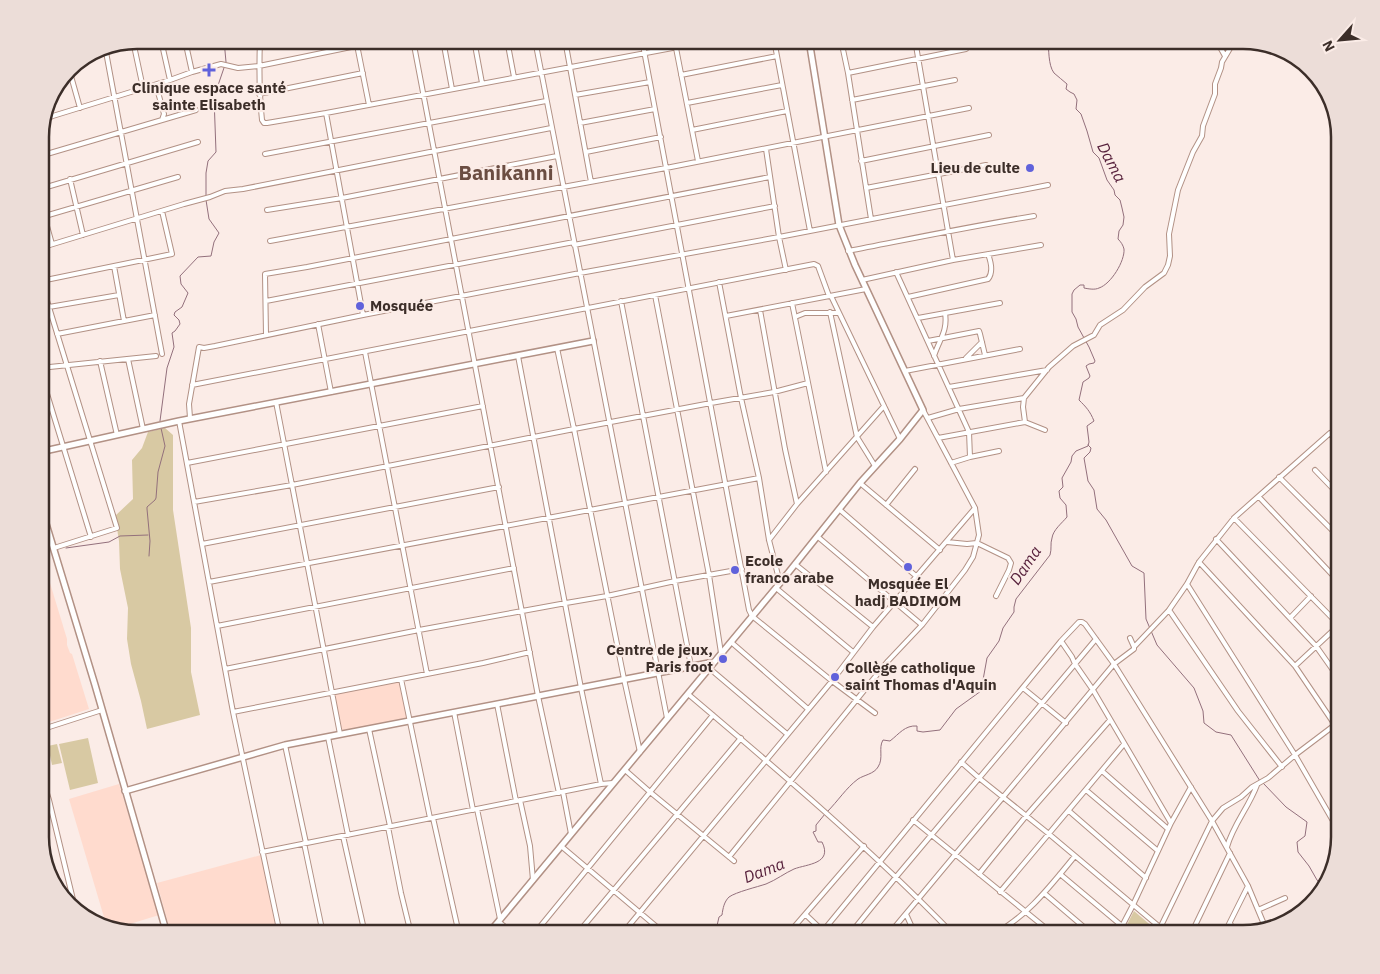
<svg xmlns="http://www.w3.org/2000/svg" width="1380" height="974" font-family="'IBM Plex Sans',sans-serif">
<rect width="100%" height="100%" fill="#fbece7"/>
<path fill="#ffdbce" d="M40,550L67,639V645L70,653L72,654L89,709L40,725Z
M400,681L407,720L342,732L334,693Z
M119,784L159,915L117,928L106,924L69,799Z
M261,855L277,934H171L157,883Z"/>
<path fill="#d8c9a3" d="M165,428L173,435V510L191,628V672L200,715L147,729L141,701L131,664L127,639L128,608L120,569L119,541L115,516L133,499L132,460L142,448L148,432Z
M88,738L98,783L70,790L59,744Z
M57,744L62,763L52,765L48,746Z
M1134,911L1161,934H1122Z"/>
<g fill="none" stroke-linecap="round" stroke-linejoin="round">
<path stroke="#93707c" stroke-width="1" d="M206,196V173L208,161L216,152L214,97L226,62L224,40
M160,421L167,368L174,347L172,333L175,331L180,324L179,320L174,315L175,312L182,307L188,293L181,284L180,276L198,257L211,256L214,242L219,233L209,219L206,200
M1088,445L1091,448L1090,452L1084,458L1088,481L1094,490L1097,509L1106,520L1132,566L1144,573L1146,619L1157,645L1194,688L1203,711L1204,723L1216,732L1231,735L1260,781
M66,548L109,542L120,536L148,535
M149,556L150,541L147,509V507L155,500L156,498L158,472L165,446L161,428
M1263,783L1286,807L1307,822L1305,836L1297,842L1298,852L1309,866L1317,880L1323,887
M827,812C838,801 846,788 858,779C864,775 874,774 878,767C884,758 878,748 883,740L890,741C899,734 905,725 917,726V731L923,732L940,730L956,709L981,691L987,658L999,641L1003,628L1014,612V607L1016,599L1050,555C1052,548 1050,544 1052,538C1053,530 1062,523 1067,517L1066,505L1060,498L1059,491L1063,487L1062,478L1071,462L1072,456L1076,451L1088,446L1089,442L1087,426L1094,421C1090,411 1086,407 1079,400L1083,382L1089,378L1090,376L1086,366L1089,364L1094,363L1095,361L1089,347L1078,327L1076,319L1072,312V294L1074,290L1080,285H1084V288C1089,289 1095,290 1099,288C1111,284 1125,261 1124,249C1123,245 1121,242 1118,239L1119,231L1123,225L1124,217L1122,208L1120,200L1115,195L1114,190L1107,180L1099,158L1093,152L1087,131L1081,114L1076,109L1077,100L1074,94L1070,92L1066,89L1067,84C1063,80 1058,77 1054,73C1048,65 1049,49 1048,40
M711,934L716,930L719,917L722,915C723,908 724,902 729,897C736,892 757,887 766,884C776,880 785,873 794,869C807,864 833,864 822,842H818L813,832L816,831V825L825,814"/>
<g stroke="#b29185" stroke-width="6">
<path id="street" d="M161,40L170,80
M185,40L192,72
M260,40C259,67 259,93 262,120L264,123H267L326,113L715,40
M356,40L369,105
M413,40L538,696L559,793
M443,40L452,89
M474,40L482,83
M507,40L514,77
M535,40L667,718
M565,40L591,182
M642,40L749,610L752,616L832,681L875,713
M774,40L810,231
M841,40L848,73L871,219
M915,40L953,260
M1216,40L1225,56
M133,41L143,88
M842,44L868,40
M676,48L698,161
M106,52L162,354
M69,69L80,108
M848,73L966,49
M681,75L777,56
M156,85L164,114L162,120
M259,94L363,73
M575,95L650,82
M852,100L955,80
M687,103L782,85
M47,104L51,117
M326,113L363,315
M43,119L170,80L192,72L221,64L238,68L259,66L385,40
M580,123L655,109
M692,130L787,111
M766,149L779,237L786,270
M586,152L661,137
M265,154L546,101
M40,156L196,110
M861,161L989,135
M70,179L83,235
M866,188L986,165
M40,189L198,142
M40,201L52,244
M267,210L342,198L557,156
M45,216L178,177
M270,241L666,168L969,108
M574,245L775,206
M40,248L184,204L210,197L225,191L243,189L551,128
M848,251C910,239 972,226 1034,216
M114,266L124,321
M896,272L969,432L970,457
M40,278L117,528L54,548
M862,280L953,260L1041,245
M41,281L172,254L162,211
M719,282L741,398L759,478L769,540L780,583
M655,295L709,575L721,653
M831,296L900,439
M908,297L988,279C993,273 991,262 988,254
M266,301L574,242
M621,301L691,666
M792,303L826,472
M49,307L119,295
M760,310L785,449L797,504
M830,312L857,437L875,466
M726,316L866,289
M795,317L805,313H838
M918,318L1000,303
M318,324L331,392
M57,334L155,315
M266,335L265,274L307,267L770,177
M928,341L979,331L980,334L985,355
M557,348L574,429L711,403L774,392L808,383
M365,352L427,674
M518,356L581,688L601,784
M934,356C939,340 948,331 945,313
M966,358L982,342
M128,359L143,429
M100,361L117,435
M40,368L156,356
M40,371L91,537
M905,371L1020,349
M192,385L814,264L818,266L829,296
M949,387L1047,370
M276,402L340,734
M190,418L189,404L199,347L204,348L215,346L363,315L580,273L779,237L1048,185
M928,418L959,409L1024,398
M179,421L233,712L280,934
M1025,422L1023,407L1024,398L1049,367L1073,346L1094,335L1100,325L1123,310L1145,287L1164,273L1168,265L1170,256L1169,234L1178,190L1193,152L1202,136L1203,126L1215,94V84L1221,68L1222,62L1235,40
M938,438L1025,422L1045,430
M187,463L483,406
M951,463L970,457L999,451
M1315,470L1340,496
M1279,477L1340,538
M860,483L940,550
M1259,497L1340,583
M194,502L292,485L574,429L624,679L640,752
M886,505L915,469
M840,510L916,576
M1234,518L1340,626
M818,537L922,625
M1216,539L1316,646L1340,680
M769,540L797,504L884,406
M947,542L967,544L977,543L1008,558L1011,563L1009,570L996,596
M202,544L499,487
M1199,562L1295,666L1335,725L1340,735
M795,564L873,627
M209,582L759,478
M1187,584L1295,755L1340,833
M776,588L853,652
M1169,610L1238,711L1282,767
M1290,618L1311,596
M217,626L514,568
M1061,641L1072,657L1075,664L1093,690L1171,823
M731,642L808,709
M1134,647L1169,610L1187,584L1199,562L1234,518L1330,433L1340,444
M1295,666L1340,624
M709,668L787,734
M225,669L419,630L566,603L607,596L675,581L742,569
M401,679L430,818
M1023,688L1066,723
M688,694C779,771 870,848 953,934
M497,704L516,801
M233,712L483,663L530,652
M454,712L473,810
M369,729L390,826
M40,730L102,710
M328,737L348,835
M285,745L306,843
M961,762L979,778L1049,834L1168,934
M625,770L650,792L734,861
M40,771L49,800L76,912
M1102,771L1168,829
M1086,790L1158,851
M563,792L571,834
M520,800L530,846L533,880
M477,809L500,919
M1069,811L1146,878
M433,818L459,934
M913,820L1053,934
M388,827L401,893L411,934
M343,836L365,934
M304,843L323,934
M561,846L664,933
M1227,847C1233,825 1249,807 1257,785
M262,852L601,784L613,783
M729,857L888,661L922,625L965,570L973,557L979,535L975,508L923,410
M979,874L1026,816L1110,720
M1060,874L1122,926
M1000,892L1124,744
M1044,893L1092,934
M1258,910L1285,898
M906,914L915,934
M806,915L826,934
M499,922L514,934
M1230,923L1235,934
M1008,927L1016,934
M1160,928L1212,821L1223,808L1241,797L1252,787L1268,778L1295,755L1340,721
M823,931L1061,641L1079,622H1082L1085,624L1114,664L1212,821L1248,886L1266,929
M534,934L713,715
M577,934L741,738
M622,934L832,681L873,627L975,508
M788,934L864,846
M850,934L896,877L1096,639
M889,934L1114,664L1134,649V647L1130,638
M994,934C1028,916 1051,885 1075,856
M1118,934L1133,905L1171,823L1191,787
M1191,934L1230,853
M1224,934L1248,886"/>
</g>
<g stroke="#b29185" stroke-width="8">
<path id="secondary" d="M40,452L179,421L593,341
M40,504L95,685L167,934
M125,791L285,745L714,662
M488,934L780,583L860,483L900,439L923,410L855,265L839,225L809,40"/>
</g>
<use href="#street" stroke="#fff" stroke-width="4"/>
<use href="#secondary" stroke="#fff" stroke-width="5"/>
</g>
<g fill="#6062db" stroke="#fbece7" stroke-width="2">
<path d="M206.5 62.5h5v5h5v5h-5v5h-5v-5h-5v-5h5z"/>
<circle cx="1030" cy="168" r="5"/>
<circle cx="360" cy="306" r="5"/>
<circle cx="908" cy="567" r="5"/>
<circle cx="735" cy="570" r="5"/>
<circle cx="723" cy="659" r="5"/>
<circle cx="835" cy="677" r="5"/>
</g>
<g text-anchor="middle" stroke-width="4.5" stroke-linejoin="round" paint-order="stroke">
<g font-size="15" font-weight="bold" fill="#3c2e29" stroke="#fbece7" text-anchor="start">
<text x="209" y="93" text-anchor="middle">Clinique espace santé<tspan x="209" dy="17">sainte Elisabeth</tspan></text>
<text x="1020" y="173" text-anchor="end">Lieu de culte</text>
<text x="370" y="311">Mosquée</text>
<text x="745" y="566">Ecole<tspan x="745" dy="17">franco arabe</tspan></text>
<text x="908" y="589" text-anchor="middle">Mosquée El<tspan x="908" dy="17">hadj BADIMOM</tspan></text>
<text x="713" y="655" text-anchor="end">Centre de jeux,<tspan x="713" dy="17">Paris foot</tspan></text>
<text x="845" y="673">Collège catholique<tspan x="845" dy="17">saint Thomas d'Aquin</tspan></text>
</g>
<g font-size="16" font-style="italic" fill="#57213c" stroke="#fbece7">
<text transform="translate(1112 162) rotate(62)" y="6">Dama</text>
<text transform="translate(1025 565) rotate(-56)" y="6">Dama</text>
<text transform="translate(764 870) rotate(-21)" y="6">Dama</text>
</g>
<g font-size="20" font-weight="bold" fill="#6b4d42" stroke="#fbece7">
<text x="506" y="180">Banikanni</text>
</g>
</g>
<path d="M0 0H1380V974H0ZM137 49H1243A88 88 0 0 1 1331 137V837A88 88 0 0 1 1243 925H137A88 88 0 0 1 49 837V137A88 88 0 0 1 137 49Z" fill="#ecddd8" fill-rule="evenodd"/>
<path fill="none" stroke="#3c2e29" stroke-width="2.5" d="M137 49H1243A88 88 0 0 1 1331 137V837A88 88 0 0 1 1243 925H137A88 88 0 0 1 49 837V137A88 88 0 0 1 137 49Z"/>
<g transform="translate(1340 40) rotate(243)" stroke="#fbece7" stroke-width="4" paint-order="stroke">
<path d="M0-4L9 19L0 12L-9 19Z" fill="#3c2e29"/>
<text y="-8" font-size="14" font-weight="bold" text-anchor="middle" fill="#3c2e29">N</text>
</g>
</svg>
